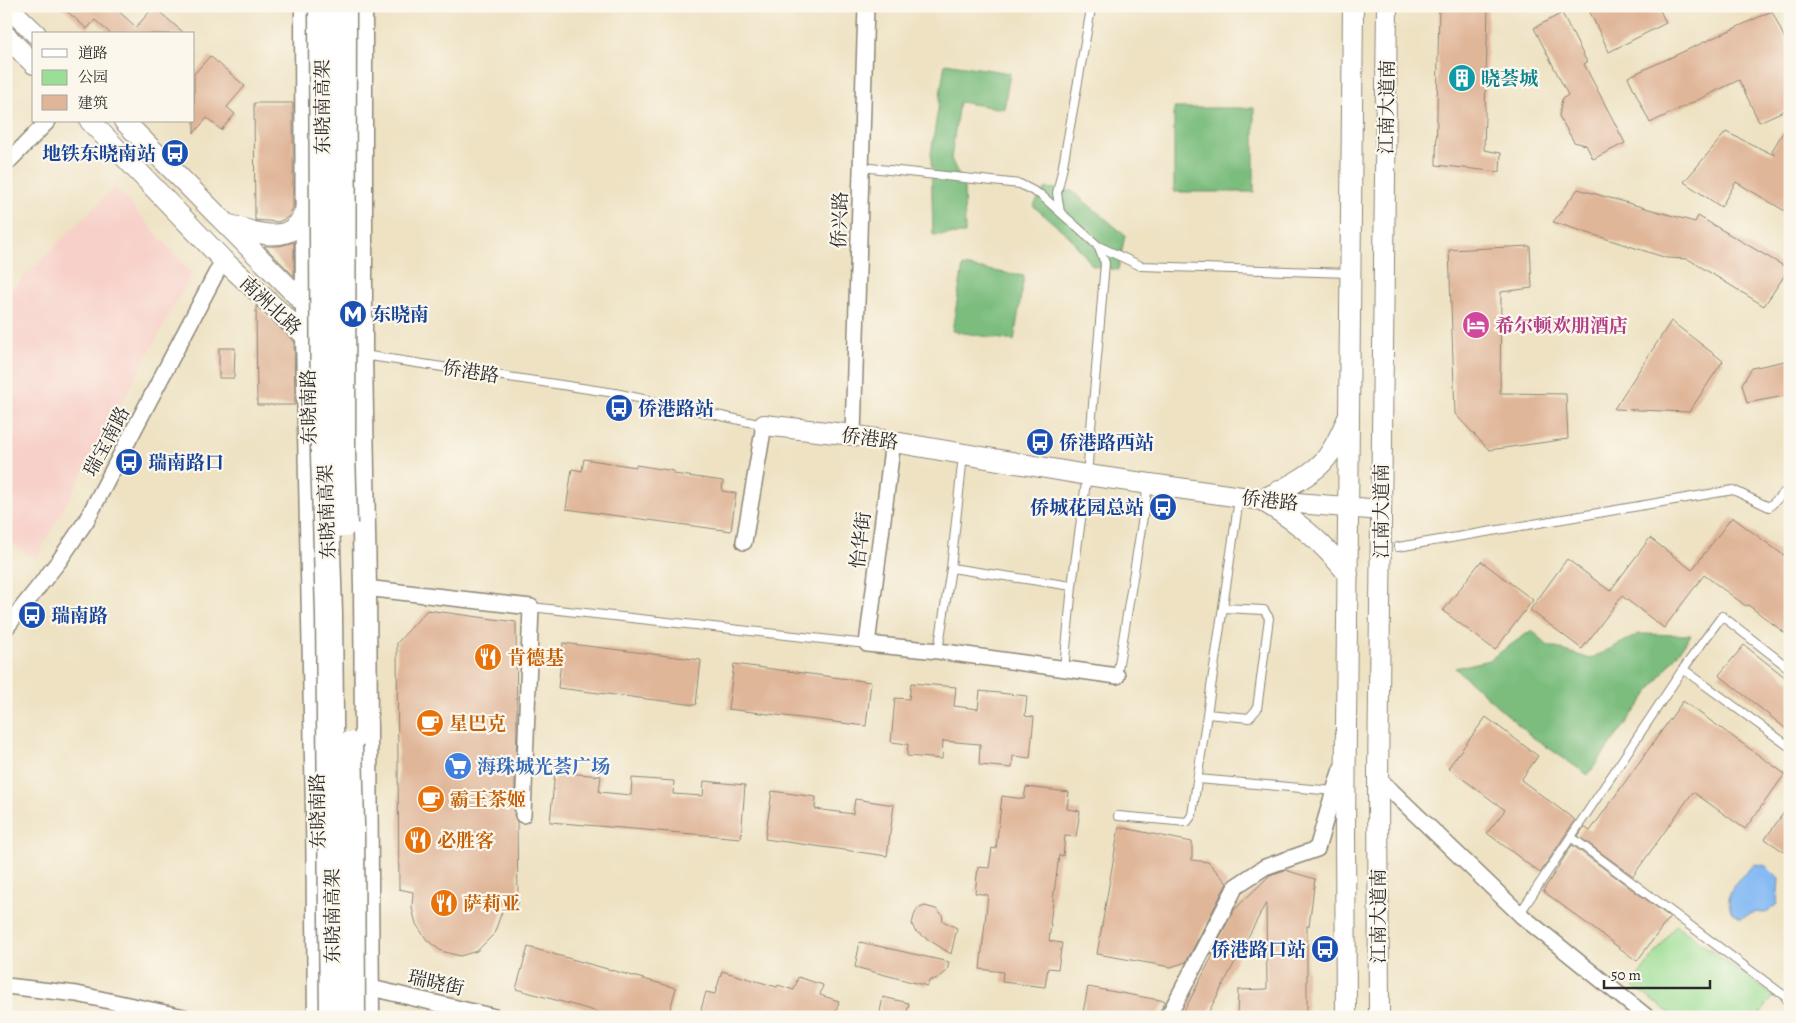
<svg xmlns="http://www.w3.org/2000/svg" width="1796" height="1023" font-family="Alegreya,'Noto Serif SC',serif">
<rect width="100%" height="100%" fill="#fbf7ec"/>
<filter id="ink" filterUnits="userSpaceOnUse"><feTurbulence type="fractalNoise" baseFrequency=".02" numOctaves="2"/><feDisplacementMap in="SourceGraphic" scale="10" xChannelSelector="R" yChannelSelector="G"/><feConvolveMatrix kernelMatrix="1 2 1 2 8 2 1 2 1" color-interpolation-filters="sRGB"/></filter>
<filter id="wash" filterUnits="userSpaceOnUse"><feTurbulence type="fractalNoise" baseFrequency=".0096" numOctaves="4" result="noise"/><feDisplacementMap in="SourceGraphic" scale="20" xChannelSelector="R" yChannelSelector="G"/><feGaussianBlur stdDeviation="1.12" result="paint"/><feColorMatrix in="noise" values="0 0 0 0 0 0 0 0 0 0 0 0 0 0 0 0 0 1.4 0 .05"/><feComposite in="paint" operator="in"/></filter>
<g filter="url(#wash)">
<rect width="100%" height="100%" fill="#eee2c3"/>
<path fill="#f7d0c9" d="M115,187L192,274L36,559L6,540V294Z"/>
<path fill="#9bde95" stroke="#638460" d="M1676,925L1774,996L1758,1017H1675L1632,985Z"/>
<path fill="#7cbd7e" stroke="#547454" d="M945,63L1010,73L1004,109L959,102L951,159L964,186L965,234L933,235L931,154Z
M1174,108H1254V192H1174Z
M1046,188L1072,191L1125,235L1118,270L1093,266L1069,236L1033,206Z
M963,266L1024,276L1014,341L952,331Z
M1532,630L1547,645L1590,659L1639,634L1691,635L1588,775L1531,736L1455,668L1489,660Z"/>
<path fill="#85baf4" stroke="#587290" d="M1755,864L1766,866L1779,879L1777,904L1765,913L1754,912L1741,918L1732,913C1722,890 1739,879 1755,864Z"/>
<g id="blocks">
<path fill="#e0b699" d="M61,6H113L136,27L154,7L185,34H111L95,20L87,29Z
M1439,6H1488L1484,150L1501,153L1500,172L1436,165Z
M1587,6H1658L1666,23L1609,52Z
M1772,11L1790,50V108L1759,122L1739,80L1650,123L1628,77Z
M1562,13L1587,62L1584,64L1625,143L1593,159L1586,145L1574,142L1559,116L1562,99L1568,95L1534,28Z
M210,56L245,86L227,107L235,114L221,130L207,118L194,133V74Z
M254,103H293V208L287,218L278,222L255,220Z
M1790,120V214L1736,182L1721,207L1684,182L1726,132L1774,155L1772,151Z
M1578,189L1695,222L1698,216L1789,269L1764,306L1688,259L1667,258L1553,222Z
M294,242V276L264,246H280Z
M1530,246L1532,288L1501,292L1500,393L1566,394L1568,439L1489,450L1455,414L1449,250Z
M256,306L294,341L295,405H257Z
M1671,321L1723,361L1689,412L1614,409Z
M219,348H235L234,378H219Z
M1790,360V395L1747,403L1742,384L1752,368Z
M584,459L636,467V465L674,471V474L723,481L722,491L736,493L731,531L566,509L572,469L582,471Z
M1732,517L1790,560V637L1748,605L1746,606L1704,575L1664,628L1622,596L1582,649L1530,610L1567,559L1610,591L1650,538L1692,570Z
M1481,561L1533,600L1495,650L1443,611Z
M427,610L516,622L517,729L514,815L517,822L518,904L504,906L494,934L477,951L460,956L441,951L427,940L416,924L412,908L413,892L399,889L397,643Z
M563,643L701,660L696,705L558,688Z
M1744,645L1790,681V732L1719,675Z
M734,664L871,682L866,726L728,709Z
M911,683L956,687L954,706L978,709L980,691L1027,696L1025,716L1034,717L1030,758L1013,756L1012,768L979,765L980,744L943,741L942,759L907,756L908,744L891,742L895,698L909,699Z
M1683,701L1785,774L1745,829L1693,792L1633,876L1578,836L1584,827L1590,831Z
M1486,717L1538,756L1521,780L1575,820L1540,873L1487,833L1505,810L1448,768Z
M555,772L601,776L599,792L631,795L632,778L674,781L673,794L703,796L704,781L745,785L741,838L550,822Z
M1026,787L1069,792L1067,809L1080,811L1076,837L1065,836L1063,856L1059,855L1050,924H1051L1049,941L1062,943L1058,969L1048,968L1045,987L1002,982L1003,972L980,969L988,895L975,893L978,867L989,868L992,848L996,849L1002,796L1024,799Z
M772,791L816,797L815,809L853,814L855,799L894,805L887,856L765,839Z
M1790,804V856L1765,839Z
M1119,827L1192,842V860L1208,862L1227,883L1186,962L1171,967L1097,954Z
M1572,845L1670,917L1637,961L1543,891Z
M1285,870L1315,879L1309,926H1307V1017H1237L1238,990L1267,989L1266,903L1206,1017H1181L1214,953L1211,954L1234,910L1270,875Z
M925,906L936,909L942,914L943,921L957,928L951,954L915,931L912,924L914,916L917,909Z
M860,942L949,962L947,971L940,977L929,981L927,986L855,967Z
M528,947L676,988L668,1017H616L516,989Z
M722,971L777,987L778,985L794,990L798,977L823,985L820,995L839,1001L835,1017H699L706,992L715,994Z
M1088,987L1165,1001L1157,1017H1082Z
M883,997L909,1003L906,1017H879Z"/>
</g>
</g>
<g filter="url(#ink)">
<use href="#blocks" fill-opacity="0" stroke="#8c8677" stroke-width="1"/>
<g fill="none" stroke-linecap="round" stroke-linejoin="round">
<g stroke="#8c8677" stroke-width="10">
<path id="lane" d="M861,167L1020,184L1041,195L1098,246L1105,263L1087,475L1072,586L1064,669
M1060,212L1057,193L1062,171L1091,9
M1098,246L1141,266L1349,273
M363,355L615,393L763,425
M1398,547L1733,490L1769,507L1790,487
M951,568L1072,586
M531,607L867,644
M938,651L951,568L963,455
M1683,669L1722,616L1790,669
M1117,676L1148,486
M1207,714L1249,718L1257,709L1269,618L1264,610L1223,608
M1198,779L1334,791
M1118,816L1187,822L1192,815L1239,499
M1571,837L1786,997L1790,1009
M1520,913L1683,669L1790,747"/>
</g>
<g stroke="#8c8677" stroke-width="18">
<path id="street" d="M6,164L48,121
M853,435L866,6
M893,441L867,644L938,651L1117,676
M744,542L764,425
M365,588L531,607L523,815
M6,628L59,561L86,521L223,260
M1378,778L1523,917L1647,1017
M6,986L77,994L184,1017
M367,987L495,1017
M1168,1017L1236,886L1265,867L1317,849L1330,804L1341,769"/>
</g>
<g stroke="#8c8677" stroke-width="22">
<path id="secondary" d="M7,6L36,34
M6,36L34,64
M90,121L223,260L307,337L319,341
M124,121L313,312
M230,225C248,230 277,242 294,228C300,223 304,215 306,208
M764,425L853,435L1087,475L1262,500L1381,510
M1262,500C1281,490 1303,480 1320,465C1333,453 1340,434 1348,418
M1266,503C1301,524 1323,543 1348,574
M1346,1017L1345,830L1353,6
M1379,1017L1378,778L1387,6"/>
</g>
<g stroke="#8c8677" stroke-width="25">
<path id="primary" d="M306,6L307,337L317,808L319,1017
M361,6V355L365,588L368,1017"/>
</g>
<use href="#lane" stroke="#fff" stroke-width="8"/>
<use href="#street" stroke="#fff" stroke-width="15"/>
<use href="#secondary" stroke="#fff" stroke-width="20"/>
<use href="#primary" stroke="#fff" stroke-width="22"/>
<g stroke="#8c8677" stroke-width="29" stroke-linecap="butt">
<path id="highway-bridge" d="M322,6L324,455L329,613L333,1017
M343,6L342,450L344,524
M349,745L351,824L352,1017"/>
</g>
<use href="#highway-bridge" stroke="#fff" stroke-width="26"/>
</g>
</g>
<defs>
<g id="building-disc" transform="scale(1.4375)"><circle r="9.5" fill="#0f9aa8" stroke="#fbf7ec"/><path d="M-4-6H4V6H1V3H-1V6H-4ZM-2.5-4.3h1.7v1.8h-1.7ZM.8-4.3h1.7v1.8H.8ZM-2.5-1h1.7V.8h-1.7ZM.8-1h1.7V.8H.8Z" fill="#fff"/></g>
<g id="bus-disc" transform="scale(1.4375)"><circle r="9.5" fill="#1a4fb4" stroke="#fbf7ec"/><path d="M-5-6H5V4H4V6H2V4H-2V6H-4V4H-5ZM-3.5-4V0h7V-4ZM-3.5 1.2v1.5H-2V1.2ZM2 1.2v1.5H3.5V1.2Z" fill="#fff"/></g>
<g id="metro-disc" transform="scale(1.4375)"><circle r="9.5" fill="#1a4fb4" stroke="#fbf7ec"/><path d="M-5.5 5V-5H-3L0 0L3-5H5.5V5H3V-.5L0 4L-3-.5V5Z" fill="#fff"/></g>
<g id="hotel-disc" transform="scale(1.4375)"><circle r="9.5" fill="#d1479c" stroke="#fbf7ec"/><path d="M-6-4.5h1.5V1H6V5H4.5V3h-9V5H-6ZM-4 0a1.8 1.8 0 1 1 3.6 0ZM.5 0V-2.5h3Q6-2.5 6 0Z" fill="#fff"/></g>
<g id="restaurant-disc" transform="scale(1.4375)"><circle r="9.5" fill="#e8710a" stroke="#fbf7ec"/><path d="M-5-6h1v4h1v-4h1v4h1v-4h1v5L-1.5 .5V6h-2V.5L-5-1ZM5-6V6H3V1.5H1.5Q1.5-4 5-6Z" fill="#fff"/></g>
<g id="cafe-disc" transform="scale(1.4375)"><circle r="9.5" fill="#e8710a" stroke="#fbf7ec"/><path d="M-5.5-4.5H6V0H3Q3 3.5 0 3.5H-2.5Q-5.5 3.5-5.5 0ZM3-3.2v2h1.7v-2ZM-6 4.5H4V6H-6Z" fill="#fff"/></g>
<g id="supermarket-disc" transform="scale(1.4375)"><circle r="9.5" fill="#3f7fe0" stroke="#fbf7ec"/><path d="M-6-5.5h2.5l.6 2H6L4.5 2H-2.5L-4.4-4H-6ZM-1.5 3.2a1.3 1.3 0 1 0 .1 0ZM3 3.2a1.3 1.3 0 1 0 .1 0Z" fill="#fff"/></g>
</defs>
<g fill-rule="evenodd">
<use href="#building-disc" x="1462" y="78"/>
<use href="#bus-disc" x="175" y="153"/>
<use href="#metro-disc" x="353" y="314"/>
<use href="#hotel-disc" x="1476" y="325"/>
<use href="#bus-disc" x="619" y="408"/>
<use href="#bus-disc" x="1040" y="442"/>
<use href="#bus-disc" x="129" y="462"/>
<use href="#bus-disc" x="1163" y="507"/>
<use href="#bus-disc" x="32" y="615"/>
<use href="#restaurant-disc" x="488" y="657"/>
<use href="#cafe-disc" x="430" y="723"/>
<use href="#supermarket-disc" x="458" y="766"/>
<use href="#cafe-disc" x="431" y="799"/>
<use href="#restaurant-disc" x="418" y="840"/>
<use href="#restaurant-disc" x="444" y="903"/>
<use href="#bus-disc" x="1325" y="949"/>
</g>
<g text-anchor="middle" stroke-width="4.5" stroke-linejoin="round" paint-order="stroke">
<g font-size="19" font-weight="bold" fill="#0d838f" stroke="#fbf7ec" text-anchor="start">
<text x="1481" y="85">晓荟城</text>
</g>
<g font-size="19" fill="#2b2b2b" stroke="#fbf7ec">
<text transform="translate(322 107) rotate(-90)" y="7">东晓南高架</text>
<text transform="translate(1386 107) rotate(-89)" y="7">江南大道南</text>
<text transform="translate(839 220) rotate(-88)" y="7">侨兴路</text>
<text transform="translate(271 305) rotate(43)" y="7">南洲北路</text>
<text transform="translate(471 371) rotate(9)" y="7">侨港路</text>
<text transform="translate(308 407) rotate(-91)" y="7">东晓南路</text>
<text transform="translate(870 438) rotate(8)" y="7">侨港路</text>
<text transform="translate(106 441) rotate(-62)" y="7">瑞宝南路</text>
<text transform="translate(1270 500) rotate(6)" y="7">侨港路</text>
<text transform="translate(1381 511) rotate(-90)" y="7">江南大道南</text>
<text transform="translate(326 512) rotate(-92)" y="7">东晓南高架</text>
<text transform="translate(860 540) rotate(-83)" y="7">怡华街</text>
<text transform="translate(317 811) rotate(-91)" y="7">东晓南路</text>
<text transform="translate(332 916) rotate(-90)" y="7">东晓南高架</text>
<text transform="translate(1378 916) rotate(-90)" y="7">江南大道南</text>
<text transform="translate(436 982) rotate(13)" y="7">瑞晓街</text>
</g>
<g font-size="19" font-weight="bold" fill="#164399" stroke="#fbf7ec" text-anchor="start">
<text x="156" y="160" text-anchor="end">地铁东晓南站</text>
<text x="372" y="321">东晓南</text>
<text x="638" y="415">侨港路站</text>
<text x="1059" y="449">侨港路西站</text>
<text x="148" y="469">瑞南路口</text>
<text x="1144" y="514" text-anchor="end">侨城花园总站</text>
<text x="51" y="622">瑞南路</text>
<text x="1306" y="956" text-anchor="end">侨港路口站</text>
</g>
<g font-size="19" font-weight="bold" fill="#b23c85" stroke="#fbf7ec" text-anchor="start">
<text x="1495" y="332">希尔顿欢朋酒店</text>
</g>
<g font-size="19" font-weight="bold" fill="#c56008" stroke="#fbf7ec" text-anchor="start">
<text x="507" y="664">肯德基</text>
<text x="449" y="730">星巴克</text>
<text x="450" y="806">霸王茶姬</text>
<text x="437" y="847">必胜客</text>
<text x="463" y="910">萨莉亚</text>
</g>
<g font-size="19" font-weight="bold" fill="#366cbe" stroke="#fbf7ec" text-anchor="start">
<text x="477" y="773">海珠城光荟广场</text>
</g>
</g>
<rect width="1796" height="1023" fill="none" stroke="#fbf7ec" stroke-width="25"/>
<rect x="32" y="32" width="162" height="90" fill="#fbf7ec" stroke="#a8a59f"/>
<rect x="42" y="49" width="25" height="8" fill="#ffffff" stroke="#a8a59f"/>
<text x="78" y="58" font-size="15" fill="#2b2b2b">道路</text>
<rect x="42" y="70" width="25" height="15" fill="#9bde95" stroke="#a8a59f"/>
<text x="78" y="82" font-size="15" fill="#2b2b2b">公园</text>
<rect x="42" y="95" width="25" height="15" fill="#e0b699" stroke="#a8a59f"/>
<text x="78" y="108" font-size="15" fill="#2b2b2b">建筑</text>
<path d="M1604 980v8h106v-8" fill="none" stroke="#2b2b2b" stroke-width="2.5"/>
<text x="1611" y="980" font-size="15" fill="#2b2b2b" stroke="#fbf7ec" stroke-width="4" paint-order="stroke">50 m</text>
</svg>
